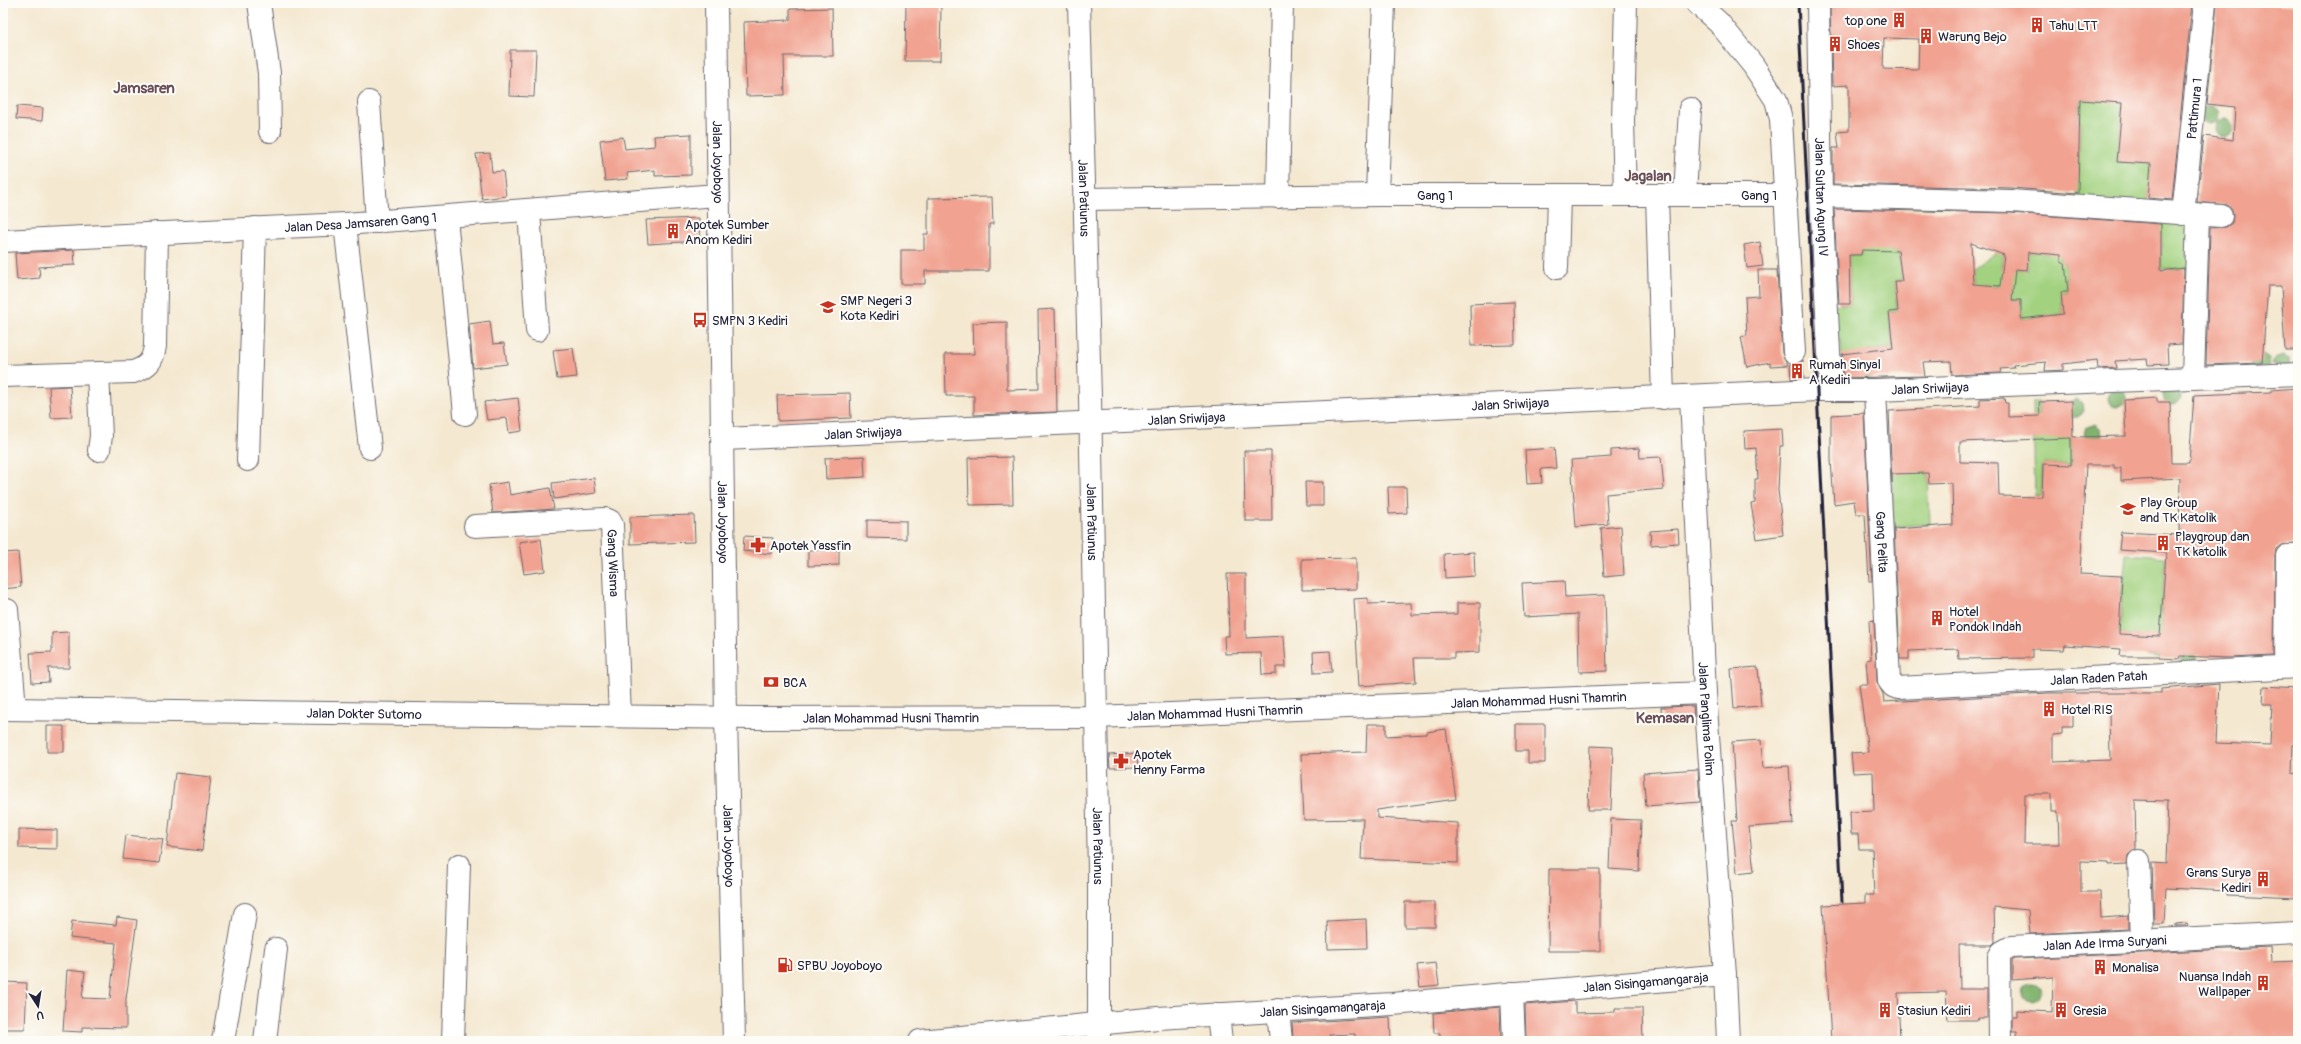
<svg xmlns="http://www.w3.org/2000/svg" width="2301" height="1044" font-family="Pangolin,sans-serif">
<rect width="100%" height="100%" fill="#fdfcf7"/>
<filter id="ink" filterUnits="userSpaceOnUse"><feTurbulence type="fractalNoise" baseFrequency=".025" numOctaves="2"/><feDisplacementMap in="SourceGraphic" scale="8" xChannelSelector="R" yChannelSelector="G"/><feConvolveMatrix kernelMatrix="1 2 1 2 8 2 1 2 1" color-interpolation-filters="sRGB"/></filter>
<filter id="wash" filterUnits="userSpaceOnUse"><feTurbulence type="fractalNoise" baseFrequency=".012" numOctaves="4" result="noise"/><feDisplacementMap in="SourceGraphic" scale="16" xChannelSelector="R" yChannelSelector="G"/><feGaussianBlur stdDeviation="0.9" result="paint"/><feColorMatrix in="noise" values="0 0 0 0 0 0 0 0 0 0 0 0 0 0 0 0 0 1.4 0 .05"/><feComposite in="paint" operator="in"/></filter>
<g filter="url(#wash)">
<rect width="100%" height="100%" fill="#f4e8d0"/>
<path fill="#a2d17f" stroke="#627a5d" d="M2081,100L2122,102L2117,162L2151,164L2148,205L2077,202Z
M2197,218L2190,268L2161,269V231H2157V219Z
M2053,223L2061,224V262L2065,263L2068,292H2061L2063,314L2021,319V300H2012L2013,287L1983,285L1982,297L1975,298L1972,269L1997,252H2004L2002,268L2027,270L2028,252L2050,254Z
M1862,247L1898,251L1902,281H1895L1897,311L1889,312L1893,348L1867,351L1870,384L1852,385V361H1842L1841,340L1830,339L1829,305L1850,304L1849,255H1861Z
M2033,402H2039L2040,426L2071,438V465L2043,464L2041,496L2035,497Z
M1892,469L1928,473L1930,524L1893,527Z
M2126,554L2165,557L2159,658L2147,656V636L2119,634Z"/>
<path fill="#81b36e" stroke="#526a54" d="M2201 115a9 9 0 1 1 18 0a9 9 0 1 1-18 0Z
M2215 128a9 9 0 1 1 18 0a9 9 0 1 1-18 0Z
M2263,355L2269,359L2270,367H2252V361L2258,356Z
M2283,355L2289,359L2290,367L2272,364L2274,358Z
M2163 396a9 9 0 1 1 18 0a9 9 0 1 1-18 0Z
M2108 398a9 9 0 1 1 18 0a9 9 0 1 1-18 0Z
M2077,399L2083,403L2084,411L2079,417H2072L2068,402Z
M2095,424L2101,429L2102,436L2086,438L2084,433L2086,427Z
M2185,655L2194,656L2198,662L2179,663L2182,657Z
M2023 993a9 9 0 1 1 18 0a9 9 0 1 1-18 0Z"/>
<g id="blocks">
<path fill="#f1a290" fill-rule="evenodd" d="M906,3H941L940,61H905Z
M1830,3H2192L2172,200L2148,198L2151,164L2117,162L2122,103L2080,100L2078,193L2011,188L1833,184V148H1839L1837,132L1849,131V85L1832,86ZM1884,38L1919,39L1918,70L1883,69Z
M2217,3L2298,6V350H2285L2281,286H2268L2262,363L2206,365L2210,228L2226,227L2232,223L2233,216L2232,210L2228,205L2197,202L2204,136L2233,140L2235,107L2207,104Z
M832,8L833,56H784L785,95L746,96L744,22L790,20V9Z
M510,50H536L534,97L509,96Z
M17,106L43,108L42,121L16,119Z
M691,134V175L655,176V170L627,173L628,179L605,181L600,140L623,137L625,149L655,146L654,136Z
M490,153L492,172L503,171L506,196L482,199L476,154Z
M992,197L993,224H989V271H925V284H901V250H924V234H928V198Z
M1834,209L2010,213L2161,224V271L2184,268L2182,344L2167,345L2168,364L2148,365L2147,359L2115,361L2116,368L2098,369L2097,360L2063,364V370L2045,371L2046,362L2013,365L2014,368L2000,369L2001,373L1952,375L1951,361L1923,362L1925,376L1843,378L1842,354L1893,348L1889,312L1898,311L1895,281H1902L1898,251L1862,250L1861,255H1849L1850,304H1839ZM1971,243L2004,255L2000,286L1973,284ZM2028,252L2061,255V263H2065L2068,292H2061L2063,314L2021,319V300H2012L2015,269L2027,270Z
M699,218L700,241L648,244L646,220Z
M1760,242L1763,266L1747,268L1744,245Z
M74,250L75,265L39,267L40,278L17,280L15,253Z
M1758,270H1777L1782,353L1788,365L1770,366V362L1747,367L1741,337L1747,336L1745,297L1759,296Z
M1514,302L1515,345L1471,346L1470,304Z
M1055,309L1057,412L974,415V396H946L945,354H974L973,323L1007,322V390L1039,389L1038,310Z
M490,321L493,344L504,343L507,364L473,368L469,324Z
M573,348L577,377L557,379L553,350Z
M1803,360L1804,378L1791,379L1790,364H1795Z
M70,386L72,417L51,418L49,387Z
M2298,388V544L2281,545L2276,549L2275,556L2274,656L2229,658L2180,656L2179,659L2159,658V656H2120L2121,649L2065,645L2064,650L2032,649V658L1959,659L1958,649L1909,651V659H1900L1894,529L1953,525L1952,483L1929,484L1928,473L1892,474V483L1889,411L1980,406V399L2004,398L2005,403H2008V417L2040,416L2039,402L2072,401L2073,437L2126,436L2124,400L2157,398V402H2170L2172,463H2189L2194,395L2271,392V390ZM2071,438V465L2043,464L2042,497L1999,496L1998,463L1960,462V442ZM2086,465H2114V468H2121V481L2180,478L2179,535L2121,532L2119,550L2166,553L2160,636L2119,634L2122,576L2080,574Z
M850,393L851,418L778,421L777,395Z
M518,398L522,431L509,433L507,418L487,420L484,402Z
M1864,413L1872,581H1869L1865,514H1856L1854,501L1834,504L1831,460V415Z
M1782,429L1783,446H1780L1778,490L1783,535L1757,539L1751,504L1755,503V479H1758L1756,448L1745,449L1744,431Z
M1554,448L1556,468L1541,469L1542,483L1527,484L1525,450Z
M1639,448L1640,458L1661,457L1664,489L1606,494L1608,524L1576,527L1571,460L1611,457V450Z
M1244,451H1271L1272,521H1245Z
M864,456L865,477L826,479L825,458Z
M1012,457L1013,504L969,505L968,458Z
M594,478L596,493L554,499L552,483Z
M508,482L510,495L550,488L554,509L493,513L489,485Z
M1305,482H1323V506H1306Z
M1388,487H1406L1407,513L1389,514Z
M694,515L695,542L630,544V517Z
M867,520L906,521V539L867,538Z
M1621,526L1624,575L1604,577L1601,528Z
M1678,529L1679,543L1651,545L1650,531Z
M744,536L773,538L772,554L743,551Z
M541,539L545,571L524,574L519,542Z
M808,550H839V565L808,566Z
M18,552L21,587L3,589V553Z
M1474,552L1475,576L1445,578L1444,554Z
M1356,558V589L1302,590V559Z
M1227,574H1246V638L1284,636L1286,667H1276V674L1262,675L1261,653L1225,654L1224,636H1229Z
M1564,581L1565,597L1605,595L1607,671L1579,672L1578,614L1524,617L1522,583Z
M1368,598V604L1411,603L1412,615L1457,614V603H1480V652L1454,653V658H1414L1416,682L1359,686L1354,599Z
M1874,620L1877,682L1883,694L1884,702L2048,693H2161V689L2219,684L2216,743L2270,745L2272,704H2263L2264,686L2298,688V745H2293L2292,773L2298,774V898L2227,895V891L2166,888L2164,924H2154L2152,862L2166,863L2168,801L2135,800L2136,849L2128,855L2127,864L2109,865V862L2081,861V892H2100L2101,918L2129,916V929L2030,934L2028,910L1994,907L1995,942L1992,945H1959L1960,989H1987V1018H1977L1978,1020H1948L1946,992L1898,993L1900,1041H1831L1823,905L1865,903V895H1874L1872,849H1859L1858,834H1851L1850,812L1874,811L1873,772L1853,773L1851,753L1868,752L1859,684H1868L1866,660L1871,659L1869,621ZM2073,709L2109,710L2110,760L2053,762V735L2062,734V727H2073ZM2025,794H2052V812H2058L2059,844H2024Z
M69,632V668H48L49,682L32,683L30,653L52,652V633Z
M1330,651L1332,672L1314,673L1313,652Z
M1758,667L1761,706L1734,708L1731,669Z
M1693,706L1694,718L1662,720L1661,707Z
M1367,724H1386V736L1427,734V732L1446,729L1456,799L1377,810V818L1458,823V863L1361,859L1363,819L1304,820L1301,754L1366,752Z
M1516,724H1545V763H1528V751H1516Z
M47,726H64V752H47Z
M1761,740L1763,768L1789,766L1793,824L1749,827L1754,871L1737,873L1732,821H1737L1732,742Z
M1590,746L1613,747L1611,810H1588Z
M1137,753L1138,767L1110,768L1109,755Z
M1698,769L1700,802L1646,806L1643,773Z
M175,773L211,777L202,851L167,847Z
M1611,819L1641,820L1639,871L1609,869Z
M19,829L57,830V849L19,848Z
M126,835L163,839L159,863L123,859Z
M1549,869H1600V951H1548Z
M1405,902H1435V927H1405Z
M117,917L137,920L126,999V1028L82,1027V1032L63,1031L67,970L85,972L82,998L110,999L116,943L70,938L72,921L116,925Z
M1366,919L1367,948L1328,949L1327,921Z
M2187,923L2188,926H2176V924Z
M2270,947L2271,962L2298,961V1041H2017V1031H2012V1016H2017V1010L2052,1012L2053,977L2012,980V961L2015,959Z
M1436,963L1439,985L1420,987L1417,965Z
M4,982L27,983L25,1029H3Z
M1575,1001V1013L1615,1012V1008H1642L1643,1041H1526L1525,1005Z
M1500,1007L1501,1041H1440V1033H1434L1433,1013Z
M1390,1017L1391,1041H1355V1034L1329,1035V1041H1293L1292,1023Z"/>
</g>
</g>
<g filter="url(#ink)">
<use href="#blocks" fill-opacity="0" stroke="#6c676f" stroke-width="1"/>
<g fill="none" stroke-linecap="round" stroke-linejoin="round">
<g stroke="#6c676f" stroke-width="24">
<g id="minor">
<path d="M259,3L269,73L270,131"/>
<path id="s1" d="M1079,3L1090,397L1099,872V1041"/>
<path d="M1697,3L1719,23L1753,65L1776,100L1781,119L1794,352"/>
<path id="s2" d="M1818,3L1821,196L1831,390"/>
<path d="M369,102L377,222"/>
<path d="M1625,194L1623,121L1626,3"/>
<path d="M1685,194L1690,109"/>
<path d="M1377,195L1384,3"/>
<path d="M1657,195L1663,398"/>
<path d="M1821,196L2011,201L2221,216"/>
<path d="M1278,197L1282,3"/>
<path id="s3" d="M1084,199L1377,195H1786"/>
<path d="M529,211L537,330"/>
<path id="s4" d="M2183,214L2205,3"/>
<path d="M446,218L465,414"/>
<path d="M345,224L370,448"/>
<path id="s5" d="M3,241L345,224L717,195"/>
<path d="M1557,268L1559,195"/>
<path d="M98,373L101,436L99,450"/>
<path d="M3,376L133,372C148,367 153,361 155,346L157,233"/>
<path d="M2193,378L2198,215"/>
<path id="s6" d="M1875,390L1889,681L1893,686L1898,688L2298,667"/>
<path id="s7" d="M1691,397L1705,693L1725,975L1728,1041"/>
<path id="s8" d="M723,439L1817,390H1875L2298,374"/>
<path d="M248,460L255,228"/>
<path id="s9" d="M475,526L605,519L610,521L612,525L620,716"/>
<path d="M7,610L15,709"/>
<path d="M2286,667L2287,556H2298"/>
<path id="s10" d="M3,709L754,718L1095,717L1705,693"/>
<path d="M2139,861L2142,941"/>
<path d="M1512,993L1514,1041"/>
<path d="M1278,1010L1281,1041"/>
<path d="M1218,1014L1221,1041"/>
<path d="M223,1041L245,914"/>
<path d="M265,1041L276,949"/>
<path d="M453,1041L459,865"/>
<path id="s11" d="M920,1041L1158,1018L1392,1004L1725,975"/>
<path id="s12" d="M2000,1041L1999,957L2002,952L2011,947L2298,933"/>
</g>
</g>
<g stroke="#6c676f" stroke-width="24">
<g id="major">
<path id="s13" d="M716,3L726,718L734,1041"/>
</g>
</g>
<use href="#minor" stroke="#fff" stroke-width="22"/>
<use href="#major" stroke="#fff" stroke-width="22"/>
<path stroke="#22223b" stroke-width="3" d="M1798,3L1842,902"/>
</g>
</g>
<defs>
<g id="building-bare" transform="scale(1.2)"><path d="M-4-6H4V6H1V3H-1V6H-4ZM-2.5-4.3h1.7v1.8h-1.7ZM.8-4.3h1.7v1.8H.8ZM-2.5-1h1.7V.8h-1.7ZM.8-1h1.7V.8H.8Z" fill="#c8321e" stroke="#fdfcf7" stroke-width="2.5" paint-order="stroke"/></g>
<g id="school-bare" transform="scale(1.2)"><path d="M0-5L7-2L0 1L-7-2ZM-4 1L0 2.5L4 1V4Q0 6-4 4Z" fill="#c8321e" stroke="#fdfcf7" stroke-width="2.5" paint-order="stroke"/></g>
<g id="bus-bare" transform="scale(1.2)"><path d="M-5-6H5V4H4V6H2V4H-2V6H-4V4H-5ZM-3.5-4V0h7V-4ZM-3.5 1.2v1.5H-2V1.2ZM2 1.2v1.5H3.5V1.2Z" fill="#c8321e" stroke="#fdfcf7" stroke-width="2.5" paint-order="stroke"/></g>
<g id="pharmacy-bare" transform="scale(1.2)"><path d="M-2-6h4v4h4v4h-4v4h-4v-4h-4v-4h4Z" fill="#c8321e" stroke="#fdfcf7" stroke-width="2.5" paint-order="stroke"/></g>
<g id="bank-bare" transform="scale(1.2)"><path d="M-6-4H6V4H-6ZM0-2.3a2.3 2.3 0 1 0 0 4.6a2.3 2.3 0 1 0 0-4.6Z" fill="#c8321e" stroke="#fdfcf7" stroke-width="2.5" paint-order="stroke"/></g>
<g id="fuel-bare" transform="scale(1.2)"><path d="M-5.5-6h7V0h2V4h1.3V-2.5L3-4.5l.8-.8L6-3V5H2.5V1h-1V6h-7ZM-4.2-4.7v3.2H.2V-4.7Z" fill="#c8321e" stroke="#fdfcf7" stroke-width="2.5" paint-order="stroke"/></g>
</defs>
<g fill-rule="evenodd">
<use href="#building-bare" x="1899" y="20"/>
<use href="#building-bare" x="2037" y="25"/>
<use href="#building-bare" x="1926" y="36"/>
<use href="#building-bare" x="1835" y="44"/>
<use href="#building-bare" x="673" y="231"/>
<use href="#school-bare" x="828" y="307"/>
<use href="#bus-bare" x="700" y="320"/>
<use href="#building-bare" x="1797" y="371"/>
<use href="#school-bare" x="2128" y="509"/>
<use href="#building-bare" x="2163" y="543"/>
<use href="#pharmacy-bare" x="758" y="545"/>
<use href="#building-bare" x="1937" y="618"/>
<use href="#bank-bare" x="771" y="682"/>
<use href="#building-bare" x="2049" y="709"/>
<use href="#pharmacy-bare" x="1121" y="761"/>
<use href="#building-bare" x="2263" y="879"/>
<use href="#fuel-bare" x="785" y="965"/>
<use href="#building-bare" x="2100" y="967"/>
<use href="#building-bare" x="2263" y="983"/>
<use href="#building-bare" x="1885" y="1010"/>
<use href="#building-bare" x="2061" y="1010"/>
</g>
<g text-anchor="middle" stroke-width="4" stroke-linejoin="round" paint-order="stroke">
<g font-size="13" fill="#22223b" stroke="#fdfcf7" text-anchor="start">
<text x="1887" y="25" text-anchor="end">top one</text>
<text x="2049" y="30">Tahu LTT</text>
<text x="1938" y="41">Warung Bejo</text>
<text x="1847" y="49">Shoes</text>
<text x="685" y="229">Apotek Sumber<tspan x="685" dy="15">Anom Kediri</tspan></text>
<text x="840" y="305">SMP Negeri 3<tspan x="840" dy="15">Kota Kediri</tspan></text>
<text x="712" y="325">SMPN 3 Kediri</text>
<text x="1809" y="369">Rumah Sinyal<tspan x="1809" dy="15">A Kediri</tspan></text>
<text x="2140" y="507">Play Group<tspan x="2140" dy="15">and TK Katolik</tspan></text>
<text x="2175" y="541">Playgroup dan<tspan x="2175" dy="15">TK katolik</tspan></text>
<text x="770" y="550">Apotek Yassfin</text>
<text x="1949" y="616">Hotel<tspan x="1949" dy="15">Pondok Indah</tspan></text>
<text x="783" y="687">BCA</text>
<text x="2061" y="714">Hotel RIS</text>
<text x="1133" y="759">Apotek<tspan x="1133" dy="15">Henny Farma</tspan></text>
<text x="2251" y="877" text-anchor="end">Grans Surya<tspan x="2251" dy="15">Kediri</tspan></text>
<text x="797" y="970">SPBU Joyoboyo</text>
<text x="2112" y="972">Monalisa</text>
<text x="2251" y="981" text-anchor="end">Nuansa Indah<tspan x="2251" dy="15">Wallpaper</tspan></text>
<text x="1897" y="1015">Stasiun Kediri</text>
<text x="2073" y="1015">Gresia</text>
</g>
<g font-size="13" fill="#22223b" stroke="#fdfcf7">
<text dy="5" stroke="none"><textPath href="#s4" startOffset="106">Pattimura 1</textPath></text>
<text dy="5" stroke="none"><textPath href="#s13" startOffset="159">Jalan Joyoboyo</textPath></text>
<text dy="5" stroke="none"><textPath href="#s3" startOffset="351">Gang 1</textPath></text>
<text dy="5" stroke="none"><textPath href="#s3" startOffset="675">Gang 1</textPath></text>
<text dy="5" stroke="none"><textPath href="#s2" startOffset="194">Jalan Sultan Agung IV</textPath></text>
<text dy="5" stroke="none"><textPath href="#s1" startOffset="195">Jalan Patiunus</textPath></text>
<text dy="5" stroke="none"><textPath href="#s5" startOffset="358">Jalan Desa Jamsaren Gang 1</textPath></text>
<text dy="5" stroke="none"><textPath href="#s8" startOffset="1208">Jalan Sriwijaya</textPath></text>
<text dy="5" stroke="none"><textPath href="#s8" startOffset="788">Jalan Sriwijaya</textPath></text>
<text dy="5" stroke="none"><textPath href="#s8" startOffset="464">Jalan Sriwijaya</textPath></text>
<text dy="5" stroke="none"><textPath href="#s8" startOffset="140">Jalan Sriwijaya</textPath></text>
<text dy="5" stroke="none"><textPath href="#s13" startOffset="519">Jalan Joyoboyo</textPath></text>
<text dy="5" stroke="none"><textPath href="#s1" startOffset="519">Jalan Patiunus</textPath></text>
<text dy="5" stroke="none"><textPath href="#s6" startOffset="152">Gang Pelita</textPath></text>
<text dy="5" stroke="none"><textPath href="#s9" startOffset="178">Gang Wisma</textPath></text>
<text dy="5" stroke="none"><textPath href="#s6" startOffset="504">Jalan Raden Patah</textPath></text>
<text dy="5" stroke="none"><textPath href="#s10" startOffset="1536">Jalan Mohammad Husni Thamrin</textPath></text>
<text dy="5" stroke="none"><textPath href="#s10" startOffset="361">Jalan Dokter Sutomo</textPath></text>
<text dy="5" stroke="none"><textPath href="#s10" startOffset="1212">Jalan Mohammad Husni Thamrin</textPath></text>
<text dy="5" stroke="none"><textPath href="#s10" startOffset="888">Jalan Mohammad Husni Thamrin</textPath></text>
<text dy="5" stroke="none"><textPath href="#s7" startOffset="322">Jalan Panglima Polim</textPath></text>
<text dy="5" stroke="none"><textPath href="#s13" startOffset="843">Jalan Joyoboyo</textPath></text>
<text dy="5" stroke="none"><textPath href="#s1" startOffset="843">Jalan Patiunus</textPath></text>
<text dy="5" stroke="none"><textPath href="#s12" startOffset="194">Jalan Ade Irma Suryani</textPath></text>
<text dy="5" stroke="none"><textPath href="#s11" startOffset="728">Jalan Sisingamangaraja</textPath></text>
<text dy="5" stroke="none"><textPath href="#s11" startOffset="404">Jalan Sisingamangaraja</textPath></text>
</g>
<g font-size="15" font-weight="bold" fill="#6a4f59" stroke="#fdfcf7">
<text x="144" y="93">Jamsaren</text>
<text x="1648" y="181">Jagalan</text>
<text x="1665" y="723">Kemasan</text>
</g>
</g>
<rect width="2301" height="1044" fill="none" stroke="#fdfcf7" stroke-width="16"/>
<g transform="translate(38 1006) rotate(168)" stroke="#fdfcf7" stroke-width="3" paint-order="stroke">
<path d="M0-3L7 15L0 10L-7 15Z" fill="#22223b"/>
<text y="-6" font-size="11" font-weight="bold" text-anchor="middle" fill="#22223b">U</text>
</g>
</svg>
